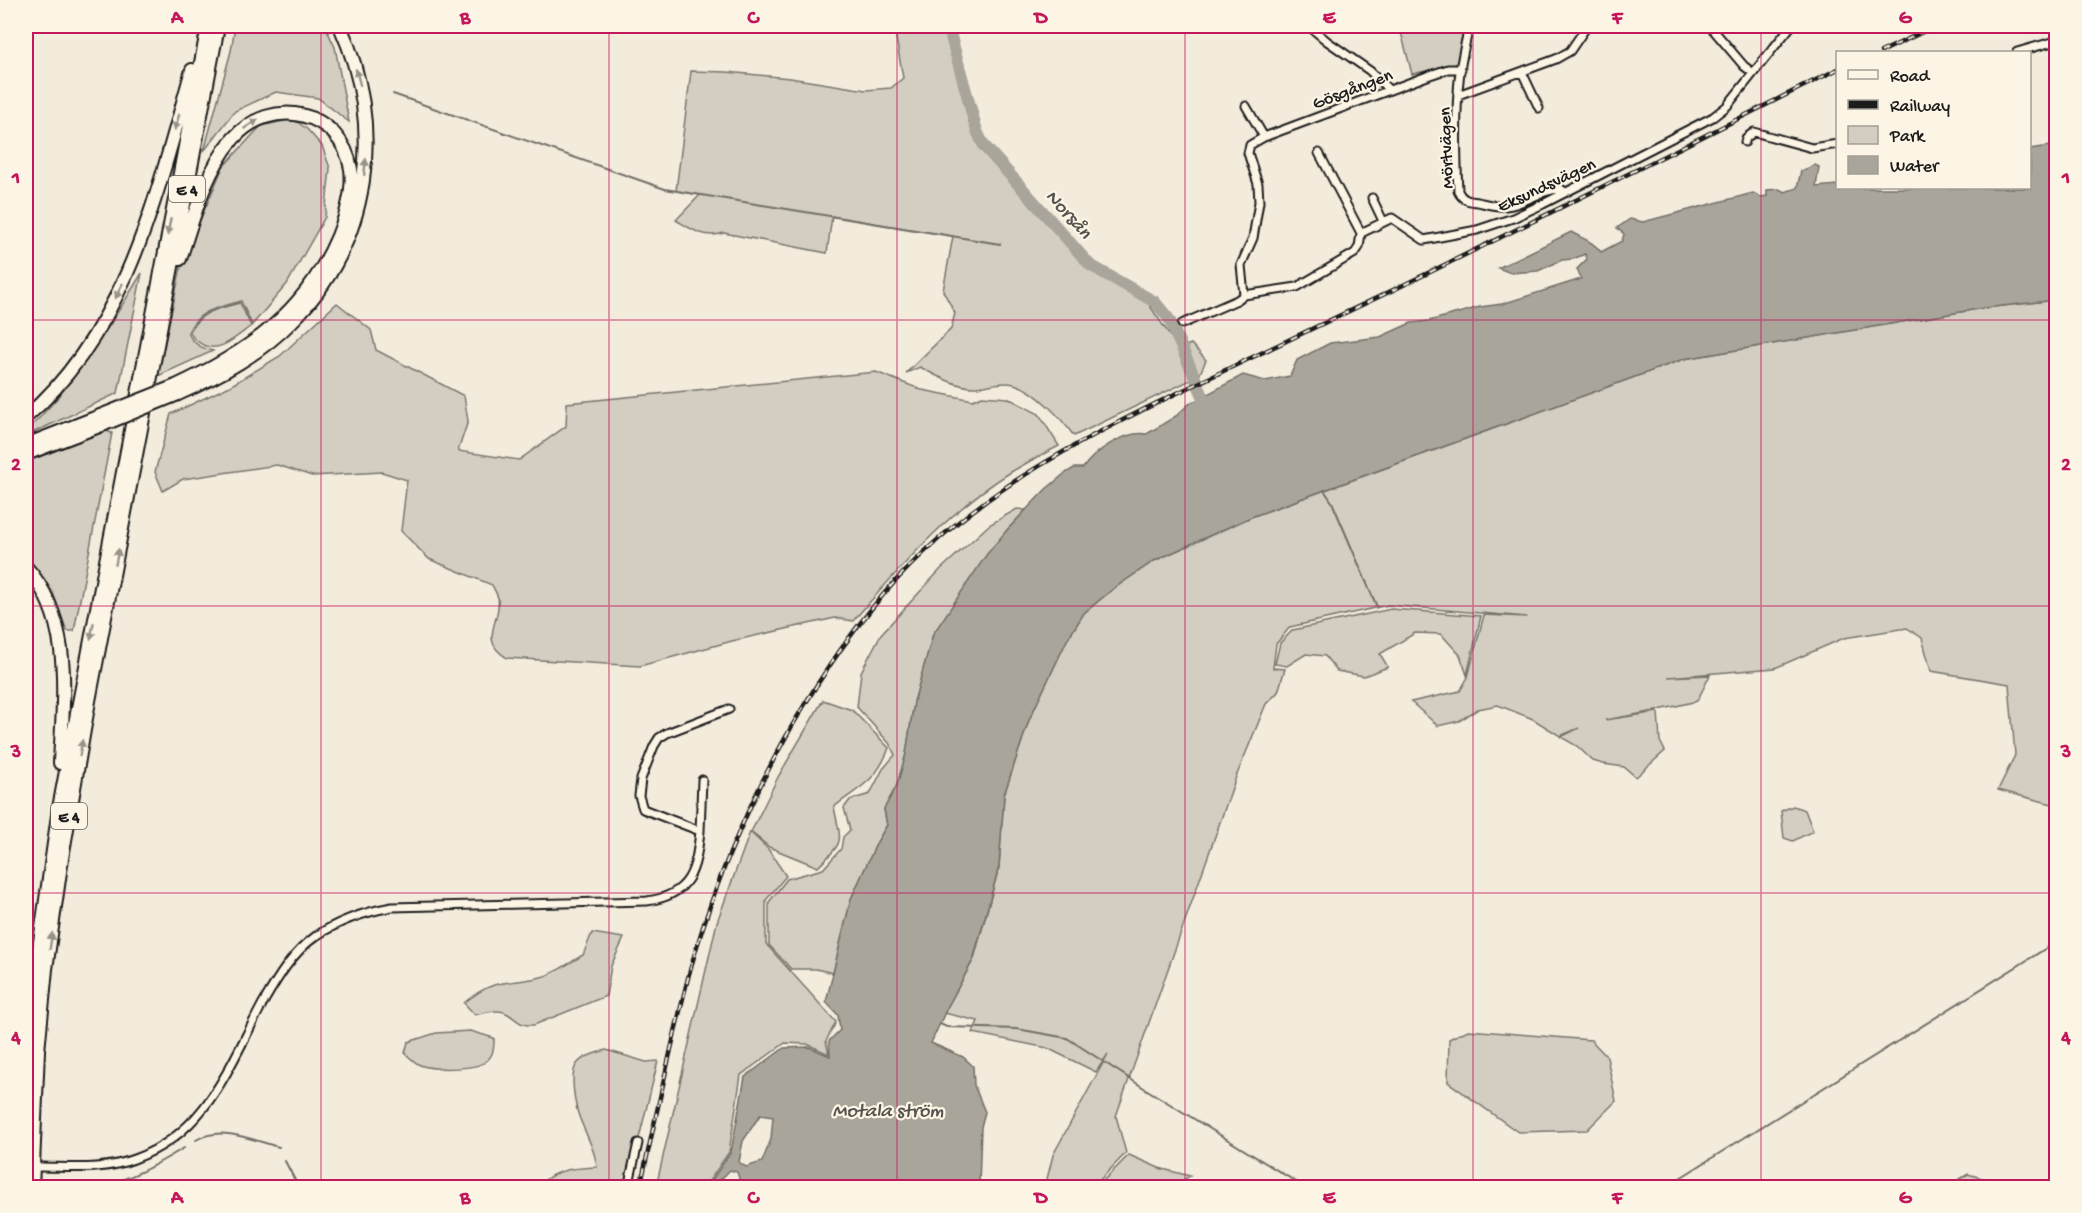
<svg xmlns="http://www.w3.org/2000/svg" width="2082" height="1213" font-family="'Gochi Hand',sans-serif">
<rect width="100%" height="100%" fill="#f3ecdd"/>
<filter id="ink" filterUnits="userSpaceOnUse"><feTurbulence type="fractalNoise" baseFrequency=".0167" numOctaves="2"/><feDisplacementMap in="SourceGraphic" scale="12" xChannelSelector="R" yChannelSelector="G"/><feConvolveMatrix kernelMatrix="1 2 1 2 8 2 1 2 1" color-interpolation-filters="sRGB"/></filter>
<g filter="url(#ink)">
<path fill="#d3cec1" stroke="#78756e" stroke-width="1.5" d="M235,26H325L335,47L349,122L318,98L276,92L235,111L204,151L231,51Z
M894,26H944L969,122L980,149L1086,267L1101,277L1146,300L1179,349L1191,344L1206,360L1199,376L1074,436C1061,418 1036,390 1014,384C1000,380 985,388 972,387C956,386 934,375 920,367L906,373L951,329L955,313L943,291L953,236L832,216L827,253L724,233C704,239 693,230 676,220L700,195L676,191L691,71L727,72L790,78L866,90L891,88L903,78Z
M1397,26H1464L1457,64L1412,74L1401,32Z
M293,119L307,129L322,146L330,168L325,217L287,284L252,325L241,301C218,308 199,309 188,332C192,344 202,348 213,351L158,376L182,262L223,167L261,126Z
M142,273L118,393L26,436V431C74,387 108,328 142,273Z
M2056,300V805L1998,790L2015,755L2009,684L1931,671L1922,638L1907,628L1844,638L1775,668L1668,677L1710,675L1697,701L1655,711L1605,720L1658,712L1660,741L1665,751L1636,777L1624,767L1603,764L1593,761L1577,746L1561,737L1579,728L1560,736L1533,719L1498,705L1478,709L1459,721L1438,726L1411,702L1460,691L1468,677L1484,615L1527,617L1388,605L1290,627L1276,644L1273,668L1285,669L1278,692L1266,704L1236,777L1116,1116L1126,1153L1093,1187H1045L1053,1155L1108,1054L1096,1072L1047,1048L973,1033L978,1021L944,1013L974,959L999,867L1004,795L1029,720L1067,640L1084,613L1113,589L1154,561L1251,517L1684,359L1984,308Z
M240,303L251,326C237,336 218,356 200,343C195,340 192,337 190,332C201,310 219,309 240,303Z
M337,303L371,330L376,350L464,396L468,421L458,451L519,460L566,426L567,403L876,372L922,390L973,400L982,396L1008,398L1039,414L1059,446C1043,454 1026,463 1011,472C949,510 900,568 853,621L835,618L732,641L640,666L507,658C477,640 502,621 498,598C497,594 494,589 492,585L429,559L401,531L407,480L382,472L312,476L277,465L183,479L163,491L155,472L171,414L230,386L280,356Z
M106,431L112,433L74,631H67L53,593L26,555V462Z
M1017,509L1026,510L1007,530L933,634L914,702L906,754L897,785L884,809L887,825L877,842L851,899L833,973L816,969H791L769,945V902L787,879L823,869L841,849L843,837L850,830L844,808L850,800L870,794L883,769L895,755L889,743L857,707L861,672L881,634L941,569L989,525Z
M1391,609L1481,616L1467,675L1460,655L1441,634L1415,633L1380,654L1388,667L1364,676L1337,671L1325,656L1306,654L1287,666L1275,664L1280,643L1293,630Z
M823,700L852,710L889,748C876,782 861,786 834,807C841,843 846,840 818,867L769,847L751,832L778,777Z
M1793,806L1805,810L1813,831L1793,841L1784,838L1781,811Z
M750,832L768,849L786,876L766,900V944L836,1022L826,1041L829,1054L807,1044L785,1043L741,1075L729,1152L705,1187H656L717,922Z
M592,933L624,938L611,966L606,996L534,1025C516,1026 517,1017 504,1012C494,1009 484,1013 475,1015L464,1003C494,978 503,985 537,978C553,975 569,963 583,955Z
M1468,1030L1591,1040L1607,1057L1616,1101L1587,1130L1518,1132L1448,1082L1449,1039Z
M470,1031L494,1038C494,1047 494,1056 485,1062C474,1070 432,1070 420,1065C415,1063 409,1057 405,1053L408,1042L436,1033Z
M606,1050L646,1062L658,1061L627,1187H545L544,1181C558,1168 579,1168 597,1167C595,1149 586,1135 580,1119C575,1107 569,1073 577,1064C583,1056 597,1053 606,1050Z
M1129,1155L1159,1168L1190,1176L1171,1187H1097Z
M1968,1174L2014,1187H1947Z"/>
<path fill="#aaa59b" stroke="#716e68" stroke-width="1.5" fill-rule="evenodd" d="M2056,145V300L1984,308L1684,359L1251,517L1154,561L1113,589L1084,613L1067,640L1029,720L1004,795L999,867L973,960L947,1008L931,1043L963,1057L973,1066L974,1085L985,1112L981,1127L979,1187H739V1178L737,1172L730,1170L713,1187H707L731,1152L745,1077L784,1048L809,1047L830,1056L829,1041L840,1030L838,1015L826,1002L851,899L877,842L887,825L884,809L897,785L906,754L914,702L933,634L987,554L1007,530L1045,490L1064,474L1074,468H1083C1095,451 1125,430 1147,434L1176,416L1189,404L1243,375L1265,381L1290,376L1297,360L1330,343L1380,337L1411,323L1429,321L1480,307L1502,304L1581,279L1577,269L1587,259L1585,254L1573,259L1562,260L1538,271L1511,273L1498,268L1571,232C1583,239 1593,241 1601,252L1622,241L1624,234L1617,228L1630,219L1643,222L1753,193L1761,197L1767,196V190L1779,189L1785,192L1797,188L1801,171L1815,165L1819,167L1816,187L1837,185L1838,188H2030V149ZM760,1115L773,1117L771,1139L762,1162L746,1167L739,1162L743,1141Z"/>
<g fill="none" stroke-linecap="round" stroke-linejoin="round">
<path stroke="#716e68" stroke-width="2" d="M393,94L665,189L1000,244
M1324,490L1332,502L1377,607
M940,1024L947,1027L1017,1029L1067,1038L1144,1088L1306,1188
M196,1140C222,1125 252,1140 279,1147
M285,1161L299,1188
M93,1188C128,1181 154,1166 184,1148
M1664,1188L2056,942"/>
<path stroke="#aaa59b" stroke-width="12" d="M948,26L977,131L983,144L1090,265L1155,302L1169,319L1203,396"/>
<g stroke="#1c1c1c" stroke-width="11">
<path id="street" d="M1309,26L1327,41L1370,71L1389,90
M1469,26C1466,41 1462,56 1460,71C1455,111 1456,151 1458,191C1462,200 1468,201 1478,202C1487,204 1497,207 1506,206C1525,205 1539,189 1561,189L1565,192
M1710,26L1744,66L1752,72
M2017,52L2056,41
M1522,72L1539,108
M1458,95L1556,59L1570,51L1587,26
M1246,106L1264,137
M1745,142L1746,138L1754,132L1812,148L1838,144
M1319,153L1361,233
M1372,198L1383,221
M1361,233L1392,218L1424,240L1477,230L1513,218L1543,204L1713,117L1727,106L1791,26
M1244,295L1241,265L1253,238L1259,202L1258,184L1248,153L1250,145L1264,137L1430,75L1448,69H1461
M1182,324L1237,300L1244,295L1297,287L1355,253L1359,247L1361,233
M702,780L700,831L643,809L639,796L641,779L654,746L659,738L667,733L729,709
M39,1167C71,1167 103,1171 134,1159C207,1133 229,1066 263,1003C277,979 292,953 316,936C340,920 364,912 392,907L647,901C691,895 696,870 700,831
M628,1188L638,1143"/>
</g>
<g stroke="#1c1c1c" stroke-width="16">
<path id="highway" d="M176,386C249,352 306,312 338,236C346,216 354,191 351,169C341,110 271,95 233,139C205,172 193,219 180,259
M178,394C219,376 260,354 292,321C372,242 385,125 340,26
M26,417C127,330 157,193 192,70
M26,445L100,416
M26,454L102,425
M26,567C74,620 63,697 60,763
M26,1092L36,970L59,808L208,26
M32,1188L38,1051L46,969L62,858L89,701L218,26"/>
</g>
<use href="#street" stroke="#fcf5e5" stroke-width="7"/>
<use href="#highway" stroke="#fcf5e5" stroke-width="12"/>
<g stroke="#1c1c1c" stroke-width="4.5">
<path id="rail" d="M1881,52L1935,26
M640,1188C656,1116 671,1045 689,974C724,845 788,713 872,608C955,506 1053,454 1169,397C1243,361 1317,327 1391,291C1540,219 1689,143 1838,69"/>
</g>
<use href="#rail" stroke="#fcf5e5" stroke-width="2" stroke-dasharray="7" stroke-linecap="butt"/>
<g stroke="#1c1c1c" stroke-width="16" stroke-linecap="butt">
<path id="highway-bridge" d="M100,416L176,386
M102,425L178,394"/>
</g>
<use href="#highway-bridge" stroke="#fcf5e5" stroke-width="12"/>
</g>
<defs><path id="oneway-solid" d="M-6-.8H1V-3.2L6.5 0L1 3.2V.8H-6Z" transform="scale(1.5)"/></defs>
<g fill="#97938b">
<use href="#oneway-solid" transform="translate(358 77) rotate(-105)"/>
<use href="#oneway-solid" transform="translate(177 122) rotate(106)"/>
<use href="#oneway-solid" transform="translate(251 124) rotate(-34)"/>
<use href="#oneway-solid" transform="translate(365 167) rotate(-84)"/>
<use href="#oneway-solid" transform="translate(169 227) rotate(101)"/>
<use href="#oneway-solid" transform="translate(119 291) rotate(115)"/>
<use href="#oneway-solid" transform="translate(117 557) rotate(-79)"/>
<use href="#oneway-solid" transform="translate(92 631) rotate(101)"/>
<use href="#oneway-solid" transform="translate(81 748) rotate(-80)"/>
<use href="#oneway-solid" transform="translate(51 941) rotate(-81)"/>
</g>
</g>
<path fill="none" stroke="#c2185b" stroke-width="1.5" stroke-opacity="0.55" d="M321,26V1188M609,26V1188M897,26V1188M1185,26V1188M1473,26V1188M1761,26V1188M26,320H2056M26,606H2056M26,893H2056"/>
<g text-anchor="middle" stroke-width="4.5" stroke-linejoin="round" paint-order="stroke">
<g fill="#fcf5e5" stroke="#5f5d58" stroke-width="1.5">
<rect x="169" y="176" width="36" height="26" rx="4.5"/>
<rect x="51" y="803" width="36" height="26" rx="4.5"/>
</g>
<g font-size="16" font-weight="bold" fill="#1c1c1c">
<text x="187" y="195">E 4</text>
<text x="69" y="822">E 4</text>
</g>
<g font-size="18" fill="#1c1c1c" stroke="#fcf5e5">
<text transform="translate(1352 88) rotate(-21)" y="6">Gösgången</text>
<text transform="translate(1445 148) rotate(-92)" y="6">Mörtvägen</text>
<text transform="translate(1546 184) rotate(-25)" y="6">Eksundsvägen</text>
</g>
<g font-size="20" font-style="italic" fill="#55534f" stroke="#fcf5e5">
<text transform="translate(1070 213) rotate(48)" y="7">Norsån</text>
<text x="888" y="1116">Motala ström</text>
</g>
</g>
<rect width="2082" height="1213" fill="none" stroke="#fcf5e5" stroke-width="66"/>
<rect x="1836" y="51" width="195" height="138" fill="#fcf5e5" stroke="#a29e95" stroke-width="1.5"/>
<rect x="1848" y="70" width="30" height="9" fill="#fcf5e5" stroke="#a29e95" stroke-width="1.5"/>
<text x="1890" y="81" font-size="18" fill="#1c1c1c">Road</text>
<rect x="1848" y="100" width="30" height="9" fill="#1c1c1c" stroke="#a29e95" stroke-width="1.5"/>
<text x="1890" y="111" font-size="18" fill="#1c1c1c">Railway</text>
<rect x="1848" y="126" width="30" height="18" fill="#d3cec1" stroke="#a29e95" stroke-width="1.5"/>
<text x="1890" y="141" font-size="18" fill="#1c1c1c">Park</text>
<rect x="1848" y="156" width="30" height="18" fill="#aaa59b" stroke="#a29e95" stroke-width="1.5"/>
<text x="1890" y="171" font-size="18" fill="#1c1c1c">Water</text>
<rect x="33" y="33" width="2016" height="1147" fill="none" stroke="#c2185b" stroke-width="2"/>
<g font-size="20" text-anchor="middle" font-weight="bold" fill="#c2185b">
<text x="177" y="23">A</text>
<text x="465" y="23">B</text>
<text x="753" y="23">C</text>
<text x="1041" y="23">D</text>
<text x="1329" y="23">E</text>
<text x="1617" y="23">F</text>
<text x="1905" y="23">G</text>
<text x="16" y="183">1</text>
<text x="2066" y="183">1</text>
<text x="16" y="470">2</text>
<text x="2066" y="470">2</text>
<text x="16" y="757">3</text>
<text x="2066" y="757">3</text>
<text x="16" y="1043">4</text>
<text x="2066" y="1043">4</text>
<text x="177" y="1203">A</text>
<text x="465" y="1203">B</text>
<text x="753" y="1203">C</text>
<text x="1041" y="1203">D</text>
<text x="1329" y="1203">E</text>
<text x="1617" y="1203">F</text>
<text x="1905" y="1203">G</text>
</g>
</svg>
